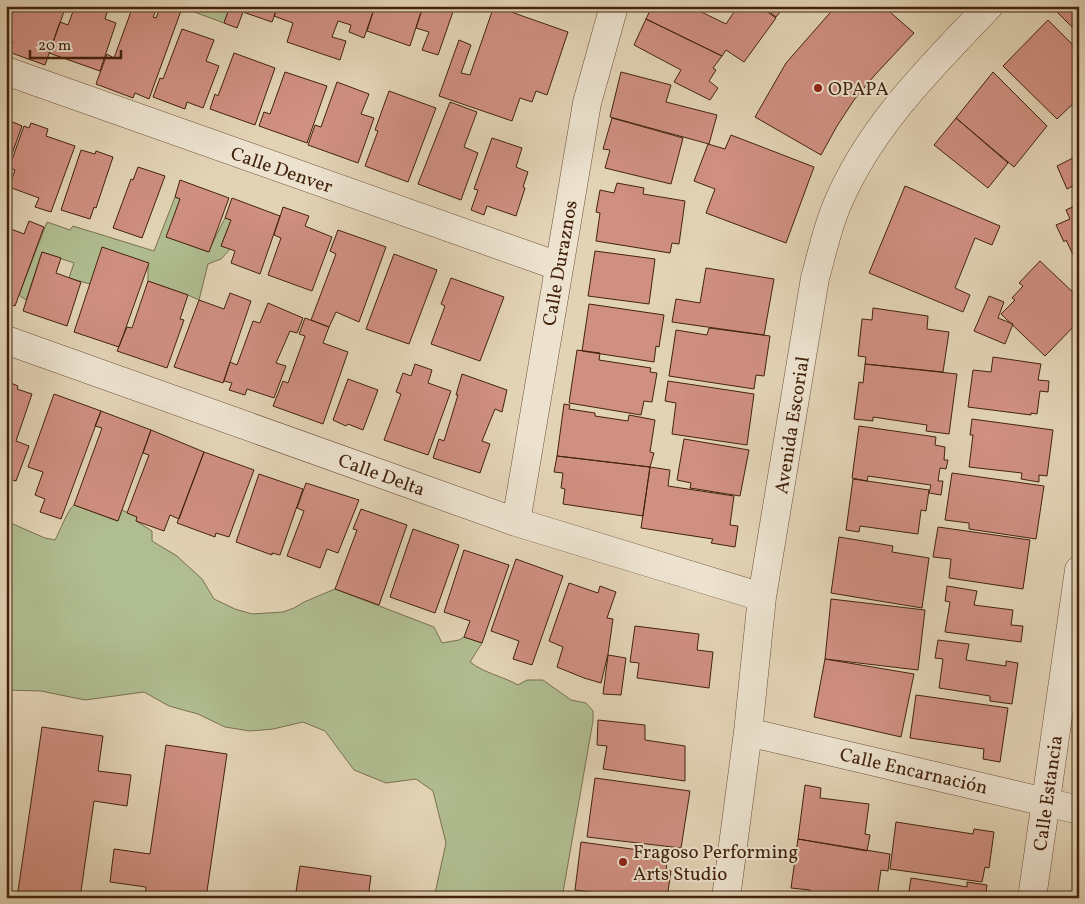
<svg xmlns="http://www.w3.org/2000/svg" width="1085" height="904" font-family="Vollkorn,serif">
<rect width="100%" height="100%" fill="#e2d3b5"/>
<filter id="stains"><feTurbulence type="fractalNoise" baseFrequency=".004" numOctaves="4"/><feColorMatrix values="0 0 0 0 .2 0 0 0 0 .09 0 0 0 0 .02 0 0 0 .5 -.17"/></filter>
<radialGradient id="worn" r=".72"><stop offset=".6" stop-color="#630" stop-opacity="0"/><stop offset="1" stop-color="#630" stop-opacity=".3"/></radialGradient>
<path fill="#b0bd90" stroke="#7a704e" d="M178,6H230L224,23Z
M175,197L180,199L167,237L208,252L225,218L231,220L221,246L230,249L221,259L208,264L199,300L188,295L148,281V263L90,284L69,278L74,263L42,252L26,300L19,295L47,222L70,230L73,226L154,251Z
M74,505L117,521L122,510L137,517L136,521L152,531V541L177,556L202,579L214,599L235,609L252,614L283,612L294,608L304,602L335,589L434,627L442,643L459,640L464,637L482,643L470,662C484,673 502,676 518,685L527,680H543L571,700L586,703L593,711V721L562,898H434L446,843L433,791L416,779L386,783L354,770L325,731L303,722L273,729L250,731L225,727L198,714L169,706L144,692L85,700L41,691L6,690V521L45,538L55,540C60,531 67,511 74,505Z"/>
<path fill="#cf8f81" stroke="#43230c" d="M15,6H66L45,65L9,52L13,42L6,39V30Z
M75,6H109L105,19L116,23L100,71L49,53L60,22L68,25Z
M133,6H158L153,17L156,18L161,6H178L182,8L149,99L135,93L133,98L96,84L107,54L114,58Z
M230,6H278L272,22L243,12L237,28L224,23Z
M278,6H375L364,38L349,32L351,25L338,21L332,37L346,41L340,60L287,42L293,23L274,16Z
M375,6H423L410,46L367,31Z
M423,6H455L438,55L422,50L429,32L416,28Z
M494,6L568,32L547,95L536,91L532,102L520,98L512,121L439,96L459,40L471,45L461,73L470,75Z
M652,6H689L726,24L738,6H759L776,18L744,62L726,50L722,56L646,19Z
M762,6H785L776,17Z
M836,6H883L914,33L874,76L854,100L837,126L821,155L755,117L786,63Z
M1052,6H1079V20L1072,27L1052,7Z
M646,19L722,56L713,68L716,70L709,81L718,88L710,100L674,82L681,70L634,45Z
M1048,20L1079,51V98L1057,119L1003,66Z
M182,29L214,40L206,61L219,66L203,108L187,102L185,109L153,97L160,78L163,79Z
M234,53L275,68L255,125L210,109L215,94L218,96Z
M285,72L327,86L307,143L259,126L264,112L270,114Z
M621,72L671,85L666,102L717,115L709,144L610,117Z
M993,72L1047,126L1014,167L956,118Z
M337,82L369,94L361,114L374,118L358,163L308,145L315,125L321,127Z
M389,91L436,108L408,182L365,166L378,131L375,130Z
M450,102L477,112L464,147L478,153L461,200L418,184Z
M612,118L683,138L671,184L605,168L610,150L603,149Z
M956,118L1008,163L988,188L934,145Z
M6,119L22,126L7,168L6,167Z
M31,123L48,129L46,136L75,146L51,212L35,207L39,198L9,187L15,170L9,168L24,126L29,128Z
M731,135L814,167L786,243L706,213L715,189L694,181L708,144L725,149Z
M492,138L522,148L516,167L528,172L523,187L525,188L516,216L487,206L484,215L471,210L478,190L474,189Z
M81,150L95,154L96,151L113,157L96,208L94,207L90,219L61,210Z
M1079,155V183L1067,189L1057,166Z
M138,167L165,176L142,238L113,228L131,179L133,180Z
M180,180L229,198L209,252L166,237L180,199L175,197Z
M617,183L644,188L643,194L685,201L679,244L672,243L670,253L596,241L600,213L596,212L600,190L614,193Z
M905,186L1000,226L992,245L975,238L955,288L970,295L963,312L869,273Z
M232,198L280,216L260,274L231,263L235,251L221,246L231,220L225,218Z
M1079,204V267L1066,240L1064,242L1056,225L1070,219L1066,210Z
M283,207L309,216L305,226L332,237L312,291L268,275L281,238L274,235Z
M29,221L44,227L15,306L6,303V227L24,234Z
M338,230L386,247L359,322L336,312L329,327L311,320L336,254L330,251Z
M102,247L149,263L119,347L74,332Z
M595,251L655,259L649,304L588,296Z
M42,252L61,258L56,273L81,282L67,326L23,311Z
M394,254L437,270L409,344L366,329Z
M1040,261L1079,298V321L1045,356L1001,314L1015,300L1012,298L1023,286L1019,283Z
M706,268L774,279L764,335L672,322L676,299L700,303Z
M451,278L504,297L480,361L431,344L445,306L441,304Z
M148,281L188,295L180,319L184,320L167,368L117,351L127,327L132,328Z
M230,293L251,301L223,383L174,367L199,300L224,309Z
M989,296L1004,302L998,318L1013,324L1005,344L974,331Z
M268,303L303,318L297,333L290,331L276,363L286,366L274,398L247,389L245,395L229,390L232,383L224,381L230,362L237,365L253,321L260,323Z
M589,304L664,315L659,347L656,346L654,362L582,351Z
M873,308L928,316L927,329L949,332L943,372L865,364L866,357L858,356L862,319L872,320Z
M305,318L329,327L323,343L348,352L323,424L273,406L283,381L288,383L305,336L299,334Z
M709,328L770,336L764,376L756,375L754,389L669,376L676,330L707,335Z
M577,350L600,353L599,360L651,368L650,372L657,373L652,402L644,401L641,415L569,403Z
M993,357L1041,364L1038,380L1049,381L1048,392L1040,391L1037,414L1031,413V415L968,407L973,370L991,372Z
M415,364L432,370L428,383L451,391L428,455L384,440L401,394L396,392L403,373L411,376Z
M865,364L957,374L949,434L926,431L927,425L873,417V421L854,419L859,382L863,383Z
M462,374L507,390L502,412L495,409L482,441L490,444L480,473L433,458L439,439L444,441L458,395H456Z
M348,379L378,390L363,430L348,424L346,426L333,420Z
M6,381L18,386L17,389L32,394L16,441L29,446L16,481L6,478V461L8,455H6Z
M668,381L754,394L747,445L672,434L676,403L665,401Z
M54,394L101,411L61,519L40,512L45,499L35,495L43,472L28,467Z
M564,404L570,405L569,409L595,413V416L628,421L629,415L655,420L650,452L654,453L650,467L557,456Z
M101,411L151,430L118,521L74,505L102,428L95,426Z
M972,419L1053,430L1047,476L1039,475V482L1021,479L1022,473L969,467L973,435H970Z
M859,426L936,437L935,445L945,447L944,460H948L946,469L940,468L938,481H943L941,495L929,493L931,485L868,476L867,481L852,478Z
M151,430L204,452L179,519L170,515L164,531L136,521L137,517L127,513L149,455L143,453Z
M684,439L749,450L740,496L690,488L691,483L677,480Z
M204,452L254,470L229,537L216,533L215,537L177,523Z
M557,456L650,467L643,516L563,504L565,489L561,488L563,473L554,472Z
M650,467L670,470L668,486L734,496L730,525L738,526L735,547L711,543L713,539L641,528Z
M952,473L1044,486L1036,539L969,529V523L945,520Z
M259,474L303,489L280,555L272,553V555L236,542Z
M853,479L929,490L926,511L921,510L918,534L860,526L859,532L846,530Z
M306,483L359,500L338,553L327,549L320,568L287,556L304,511L297,508Z
M361,509L407,525L379,605L335,589L357,530L353,529Z
M938,527L1030,540L1023,589L949,578L951,559L933,557Z
M413,529L459,545L435,613L390,597Z
M839,537L893,546L892,552L929,558L922,608L831,593Z
M464,550L509,565L482,643L464,637L470,621L444,612Z
M516,559L563,576L532,665L513,659L519,641L491,631Z
M569,583L598,593L600,586L616,592L607,618L613,619L608,654L601,683L584,678L557,667L563,647L549,641Z
M947,586L977,591L974,605L1013,610L1011,625L1023,626L1021,642L945,632L950,602L945,601Z
M831,599L925,610L918,670L825,659Z
M635,626L699,634L697,650L713,652L709,688L637,678L639,663L630,662Z
M938,640L969,644L966,660L1006,666V661L1018,663L1012,704L990,701V696L939,688L943,659L935,658Z
M608,655L626,658L621,695L603,694Z
M825,659L914,674L901,737L814,717Z
M916,695L1008,708L1000,762L983,759L984,749L910,738Z
M598,720L645,725V740L685,746V781L603,769L607,746L597,745Z
M42,727L103,736L98,771L131,775L127,806L94,801L80,898H17Z
M166,745L227,754L206,898H145L146,887L110,882L114,849L150,854Z
M595,778L690,791L681,848L587,837Z
M805,785L821,788L820,798L869,804L865,834L870,835L867,851L798,839Z
M896,822L973,834L974,829L994,832L989,868L985,867L982,882L890,869Z
M798,839L890,854L888,871L881,870L877,898H821L809,896L810,890L791,888Z
M581,842L668,854L666,870L671,871L667,898H629L575,890Z
M300,866L371,876L368,898H295Z
M911,878L967,887V882L987,885L985,898H908Z"/>
<g fill="none" stroke-linecap="round" stroke-linejoin="round">
<g stroke="#6b4f36" stroke-width="29">
<path id="minor" d="M6,71L558,266
M6,340L516,522L762,597
M516,522L587,103L614,6
M748,732L1079,810
M726,898L748,732L762,597L815,278C822,254 827,228 837,205C870,126 931,67 989,6
M1032,898L1079,570"/>
</g>
<use href="#minor" stroke="#ece2cf" stroke-width="28"/>
</g>
<g fill="#8f2418" stroke="#ece2cf" stroke-width="2">
<circle cx="818" cy="88" r="5"/>
<circle cx="623" cy="862" r="5"/>
</g>
<g text-anchor="middle" stroke-width="4" stroke-linejoin="round" paint-order="stroke">
<g font-size="19" fill="#43230c" stroke="#ece2cf" text-anchor="start">
<text x="828" y="95">OPAPA</text>
<text x="633" y="858">Fragoso Performing<tspan x="633" dy="22">Arts Studio</tspan></text>
</g>
<g font-size="19" fill="#43230c" stroke="#ece2cf">
<text transform="translate(282 169) rotate(19)" y="7">Calle Denver</text>
<text transform="translate(559 263) rotate(-80)" y="7">Calle Duraznos</text>
<text transform="translate(791 425) rotate(-81)" y="7">Avenida Escorial</text>
<text transform="translate(382 474) rotate(20)" y="7">Calle Delta</text>
<text transform="translate(914 770) rotate(13)" y="7">Calle Encarnación</text>
<text transform="translate(1047 793) rotate(-82)" y="7">Calle Estancia</text>
</g>
</g>
<rect width="1085" height="904" fill="none" stroke="#e2d3b5" stroke-width="25"/>
<rect x="8" y="8" width="1070" height="889" fill="none" stroke="#43230c" stroke-width="2.5"/>
<rect x="12" y="12" width="1060" height="879" fill="none" stroke="#43230c"/>
<path d="M30 50v8h91v-8" fill="none" stroke="#43230c" stroke-width="2.5"/>
<text x="38" y="50" font-size="15" fill="#43230c" stroke="#ece2cf" stroke-width="4" paint-order="stroke">20 m</text>
<rect width="100%" height="100%" filter="url(#stains)"/>
<rect width="100%" height="100%" fill="url(#worn)"/>
</svg>
